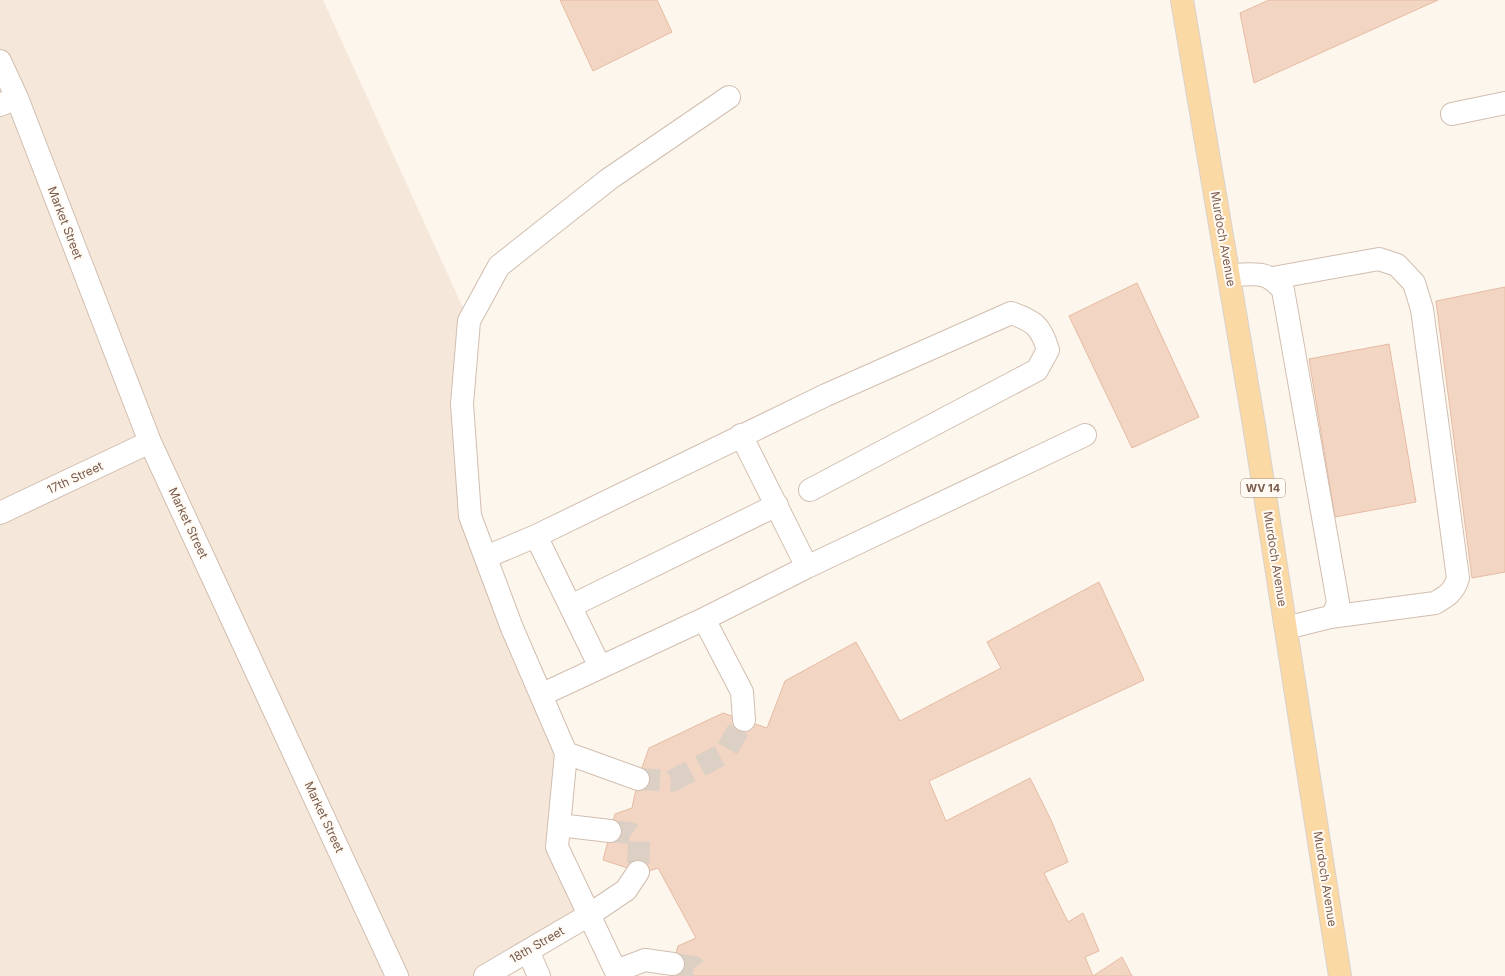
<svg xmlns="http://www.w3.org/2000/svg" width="1505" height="976" font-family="Inter,sans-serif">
<rect width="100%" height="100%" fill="#fdf6ec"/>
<path fill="#f5e8da" d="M0,0H323L469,321L470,516L566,753L557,847L589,915L485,976H0Z"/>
<path fill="#f3d5c3" stroke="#e6bba3" d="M560,0H657L672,32L593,71Z
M1269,0H1438L1254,83L1240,13Z
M1137,283L1199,417L1132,448L1069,316Z
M1505,287V572L1472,578L1436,301Z
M1389,344L1416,502L1335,517L1309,359Z
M1099,582L1144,680L929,781L946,821L1030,778L1052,822L1068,862L1044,873L1068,922L1083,913L1099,951L1085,957L1093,976L1122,957L1132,976H670L678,946L696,938L658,868L643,873L603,860L615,814L632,808L638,779L649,748L723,713L767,728L785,681L856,642L900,721L1001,668L987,642Z"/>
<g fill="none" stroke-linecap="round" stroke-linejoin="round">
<path stroke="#dcd0c4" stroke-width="22" stroke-dasharray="22 11" stroke-linecap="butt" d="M638,779L672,781L725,753L744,720
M610,831L630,833L639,840L638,872
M673,964L694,967L700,976"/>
<g stroke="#d1beb0" stroke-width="24">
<path id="minor" d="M0,61L17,98L150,442L397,976
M0,105L17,98
M1452,114L1505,103
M1229,275C1255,275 1266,269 1283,290L1338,602L1335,611L1330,617L1286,628
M1273,278L1379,259L1397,265L1414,283L1422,309L1458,578C1454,592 1447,596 1435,603L1330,617
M0,513L150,442
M536,536L600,667
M486,557L536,536L826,395L1011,313C1034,321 1041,326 1048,350L1037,370L810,490
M807,567L1085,435
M571,606L777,505
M704,619L742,692L744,720
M541,695L704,619L807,567L741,435
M566,753L638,779
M559,825L610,831
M528,951L539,976
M616,971L645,960L673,964
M485,976L589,915L626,890L638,872
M618,976L557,847L566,753L512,628L470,516L462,404L469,321L499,266L609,179L729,97"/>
</g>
<g stroke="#dad1cd" stroke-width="24">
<path id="major" d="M1182,0L1254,425L1340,976"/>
</g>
<use href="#minor" stroke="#fff" stroke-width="22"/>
<use href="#major" stroke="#fbd9a5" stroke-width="22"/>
</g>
<g text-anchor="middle" stroke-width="4" stroke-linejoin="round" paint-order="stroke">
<rect fill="#fffaf3" stroke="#a28b7f" stroke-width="1" x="1241" y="479" width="44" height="18" rx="3"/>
<g font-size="11" font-weight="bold" fill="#7a5c4d">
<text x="1263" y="492">WV 14</text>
</g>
<g font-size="12" fill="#7a5c4d" stroke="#fffaf3">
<text transform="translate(65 223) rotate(69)" y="4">Market Street</text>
<text transform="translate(1223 239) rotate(80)" y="4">Murdoch Avenue</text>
<text transform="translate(75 478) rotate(-25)" y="4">17th Street</text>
<text transform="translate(188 523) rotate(65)" y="4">Market Street</text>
<text transform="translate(1275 559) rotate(81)" y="4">Murdoch Avenue</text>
<text transform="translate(324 817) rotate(65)" y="4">Market Street</text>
<text transform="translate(1325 879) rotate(81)" y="4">Murdoch Avenue</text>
<text transform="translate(537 945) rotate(-30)" y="4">18th Street</text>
</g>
</g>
</svg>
